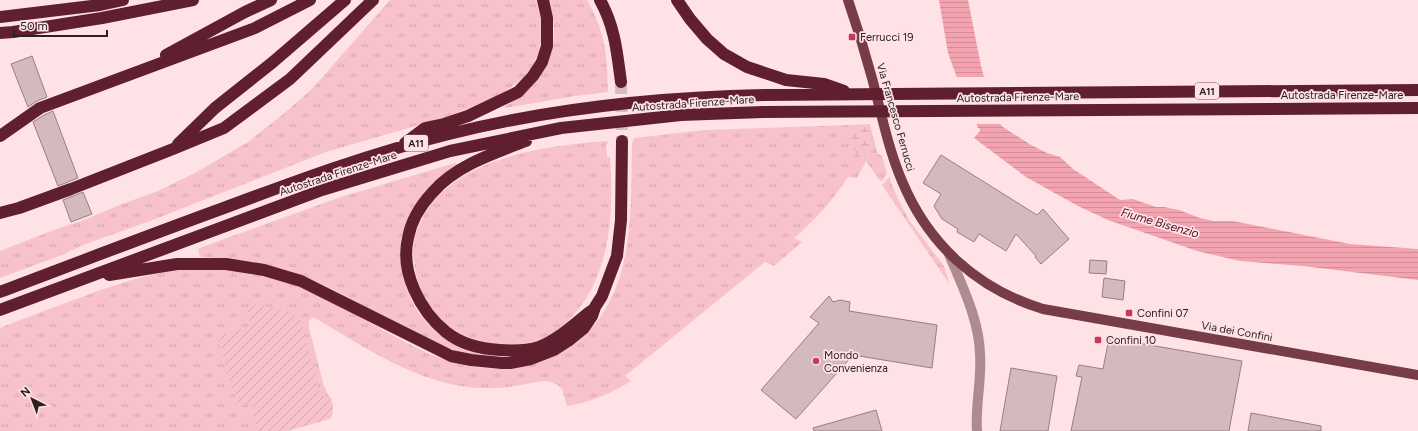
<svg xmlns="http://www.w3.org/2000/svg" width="1418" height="431" font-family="Figtree,sans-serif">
<defs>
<pattern id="grass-tufts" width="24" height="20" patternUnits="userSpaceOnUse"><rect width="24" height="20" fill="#f7c2c9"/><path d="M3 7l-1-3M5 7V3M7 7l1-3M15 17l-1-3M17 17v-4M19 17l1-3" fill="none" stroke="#d4a6ac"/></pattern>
<pattern id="wetland-marsh" width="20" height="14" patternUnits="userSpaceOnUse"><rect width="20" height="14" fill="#f7c2c9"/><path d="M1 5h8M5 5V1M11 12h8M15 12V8" fill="none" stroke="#d4a6ac"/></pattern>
<pattern id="garden-furrows" width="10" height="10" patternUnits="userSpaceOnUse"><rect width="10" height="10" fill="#f7c2c9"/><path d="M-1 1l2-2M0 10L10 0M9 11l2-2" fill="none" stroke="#d4a6ac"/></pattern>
<pattern id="water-rules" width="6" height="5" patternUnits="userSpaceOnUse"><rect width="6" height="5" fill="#f4a4b1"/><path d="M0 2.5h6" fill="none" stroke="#d18d98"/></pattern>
</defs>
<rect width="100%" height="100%" fill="#fee2e5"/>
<path fill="url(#grass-tufts)" d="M390,0H536L542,23L541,43L538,54L530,70L524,77L505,92L487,101L446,117L326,152L150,221L83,245L62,255L0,278V251L51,231L84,220L117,206L158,191L195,173L248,142L282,115L312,89Z
M549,0H587C606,34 607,54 608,92L575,96L505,108V106C523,97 534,85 544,67C557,41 556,28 549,0Z
M850,125L851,143L866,155L877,153L882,156L887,173L883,180L880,181L866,161L857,178L848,177C833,200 815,220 794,238L802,242L801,243L774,266L765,262L625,376L631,381C612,393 589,403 567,406L564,396L563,395V390C558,384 553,382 545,381C529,383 513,387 497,388C429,392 371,351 315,318H312L309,321V328L324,386L333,405L332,416L329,419L287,431H0V328C27,317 54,307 82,297C126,281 174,264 223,269C249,272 275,277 300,286C349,306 391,339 440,358C518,386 595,358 620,276C633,233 631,188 632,144L634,138L705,130Z
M608,141V143L606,144L607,157H610C614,214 611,279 567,322C551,337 533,345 510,345C486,344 463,339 445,323C426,307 417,286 414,262C411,247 415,233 422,219C452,158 546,145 608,141Z
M455,163L456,165C427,185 400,216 400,254C400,264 403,274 405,284C410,300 420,319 434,329C446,338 464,346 477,353V355C425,347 374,309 326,286C283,265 247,260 200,257L198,249L205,246L338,198Z
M889,177L897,197L909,220L944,266L950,285L882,185Z"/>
<path fill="url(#wetland-marsh)" d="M870,124L877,153L861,156C850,149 850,136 850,125Z"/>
<path fill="url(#garden-furrows)" d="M250,305C269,307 291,306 302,323L320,396L330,397L333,405L332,416L329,419L287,431H257L252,404L240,406L235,402L219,341C222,332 240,331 248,326L250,324L247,311Z"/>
<path fill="url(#water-rules)" d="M939,0H968L981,66L987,87L997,120L1003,127L1031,145L1047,153L1060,157L1073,169L1120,200L1133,199L1156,207H1164L1179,210L1200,218L1213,221H1233L1350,244L1418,249V280L1303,266L1240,261L1197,251L1108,220L1078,206L1026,177L974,138L980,131V129L978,128L956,75L948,53Z"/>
<path fill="#fee2e5" d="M954,77H986L994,105L999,119L1003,124H975Z"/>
<path fill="#d4b9bd" stroke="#987f83" d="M32,56L47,97L37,101L28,107L11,64Z
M53,111L78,178L58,186L33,122L44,115Z
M941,155L1037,215L1043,209L1069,239L1041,264L1035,257L1036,256L1016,234L1006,251L979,234L974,242L957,232L958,229L942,219L934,206L941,194L923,183Z
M83,192L92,214L71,222L63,200Z
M1090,260L1107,261L1106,274L1089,273Z
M1104,278L1125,281L1123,300L1102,297Z
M829,296L833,302L840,300L850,302L849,311L937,325L932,368L853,355L796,419L761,390L819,323L810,317Z
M1109,338L1242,361L1229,431H1071L1082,377L1076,376L1079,365L1103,369Z
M1011,368L1057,376L1048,431H1000Z
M876,410L882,431H814L813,428Z
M1251,413L1321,426V431H1248Z"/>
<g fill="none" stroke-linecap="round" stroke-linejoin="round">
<path stroke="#d4bbbe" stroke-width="12" stroke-dasharray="12 6" stroke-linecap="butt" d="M621,82L622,141"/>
<path stroke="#ae8b90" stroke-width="10" d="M949,254C962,286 979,319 980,354C982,380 975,405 977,431"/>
<path stroke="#763c47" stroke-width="10" d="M848,0C857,26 865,52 872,78C881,112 888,148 902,181C928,244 977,289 1043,309L1418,375"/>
<path stroke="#601f2f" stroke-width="12" d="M600,0C615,27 617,52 621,82
M677,0L690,19L707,39L724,54L747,67L786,80L824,84L844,91
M0,17L100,5L123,0
M0,33L13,32L102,18L193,0
M166,55L245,12L271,0
M0,136L40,108L255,28L310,0
M526,141C494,153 455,166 432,193C420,206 411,221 408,238C400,272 420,311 446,332C461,344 481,349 500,350C512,351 526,351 539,347C558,340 575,323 591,311
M405,143L425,128L444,124L468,116L518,92L533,76L542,62L547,46V18L543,0
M178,144L215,108L273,62L345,0
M0,213L19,208L71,189L173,149L224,128L290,79L373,0
M109,275L177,264H226L264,270L301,281L451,356L471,360L502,363H510L531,359L554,350L568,341L584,328L592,316L595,307L602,296L617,256L621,220L622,141
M0,292C74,264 147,236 221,209C296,181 371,153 449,134C553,108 659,97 766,95L1418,90
M0,310L322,190L450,151L561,128L681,115L763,112L1418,108"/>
</g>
<g fill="#c83960" stroke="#fee2e5" stroke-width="1.5">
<rect x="848" y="33" width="8" height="8" rx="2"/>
<rect x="1125" y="309" width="8" height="8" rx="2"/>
<rect x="1094" y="336" width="8" height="8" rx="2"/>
<circle cx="816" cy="361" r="4"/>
</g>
<g text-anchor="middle" stroke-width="3.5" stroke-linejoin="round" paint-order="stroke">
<g fill="#fee2e5" stroke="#6a5b5c" stroke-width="1">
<rect x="1195" y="83" width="24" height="16" rx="3"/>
<rect x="404" y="135" width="24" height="16" rx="3"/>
</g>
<g font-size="10" font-weight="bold" fill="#2b2122">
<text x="1207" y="95">A11</text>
<text x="416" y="147">A11</text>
</g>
<g font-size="11" fill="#2b2122" stroke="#fee2e5" text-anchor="start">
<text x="860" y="41">Ferrucci 19</text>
<text x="1137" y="317">Confini 07</text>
<text x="1106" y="344">Confini 10</text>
<text x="824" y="359">Mondo<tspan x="824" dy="13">Convenienza</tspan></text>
</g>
<g font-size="11" fill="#2b2122" stroke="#fee2e5">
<text x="1342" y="99">Autostrada Firenze-Mare</text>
<text transform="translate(1018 97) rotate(-1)" y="4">Autostrada Firenze-Mare</text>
<text transform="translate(693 103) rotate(-4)" y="4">Autostrada Firenze-Mare</text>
<text transform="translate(896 117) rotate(74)" y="4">Via Francesco Ferrucci</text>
<text transform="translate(338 173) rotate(-18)" y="4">Autostrada Firenze-Mare</text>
<text transform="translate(1237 331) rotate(10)" y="4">Via dei Confini</text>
</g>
<g font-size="12" font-style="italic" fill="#540e23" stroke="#fee2e5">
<text transform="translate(1160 223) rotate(16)" y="4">Fiume Bisenzio</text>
</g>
</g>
<g transform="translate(32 399) rotate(318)" stroke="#fee2e5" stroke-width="3" paint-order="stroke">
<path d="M0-3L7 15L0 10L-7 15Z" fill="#2b2122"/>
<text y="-6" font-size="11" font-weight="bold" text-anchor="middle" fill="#2b2122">N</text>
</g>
<path d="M14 30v6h93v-6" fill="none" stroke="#2b2122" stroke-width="2"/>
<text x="20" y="30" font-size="12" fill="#2b2122" stroke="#fee2e5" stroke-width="3" paint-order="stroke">50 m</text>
</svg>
